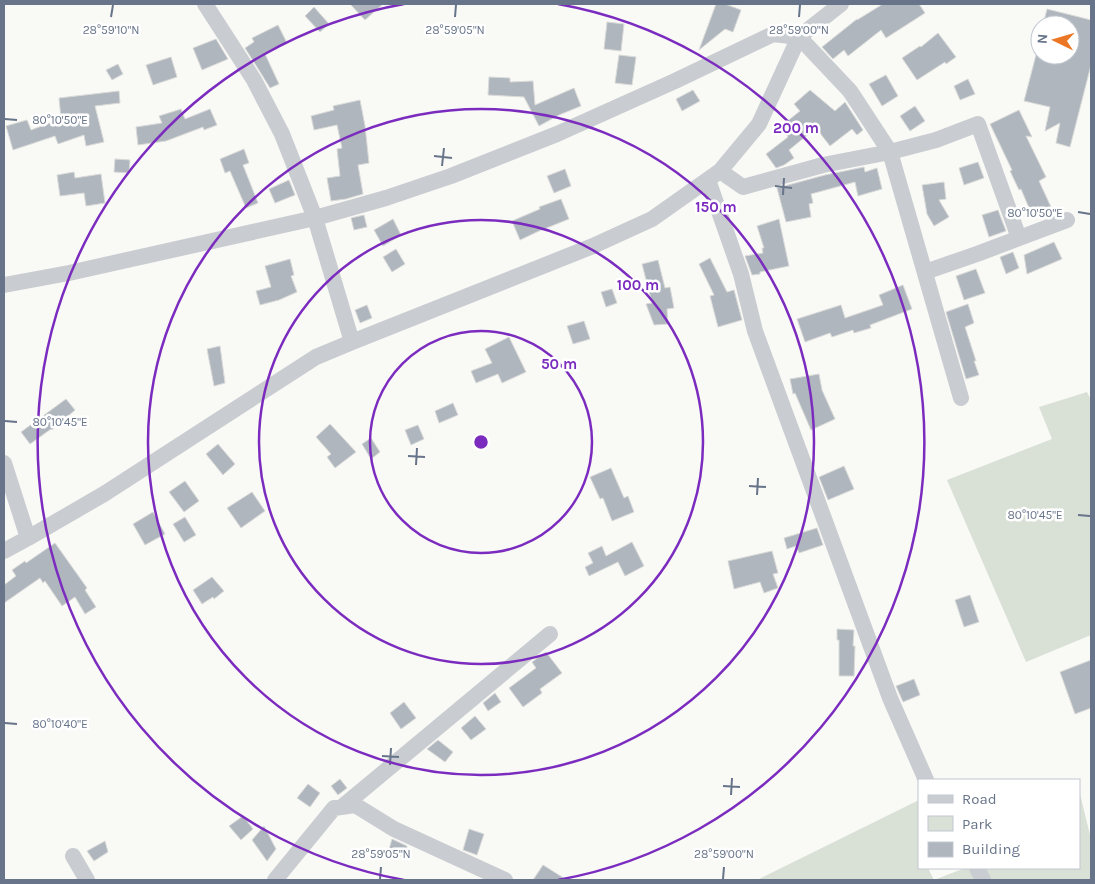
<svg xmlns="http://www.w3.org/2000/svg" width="1095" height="884" font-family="Karla,sans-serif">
<rect width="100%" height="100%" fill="#f9f9f6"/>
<path fill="#d9e1d7" d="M1087,392L1091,400V635L1026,662L947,480L1052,439L1039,407Z
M1079,790L1091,839V880H986L979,868H1079Z
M919,800V868H928L934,880L965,868H972L979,880H757Z"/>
<path fill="#afb6be" stroke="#dadbd9" d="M350,4H383L365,20Z
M716,4H725L741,10L733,32L725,29L699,50Z
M883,4H919L925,13L886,38L881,30L848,56L844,50L833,59L822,47L857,19V20Z
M314,7L329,24L320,32L305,16Z
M1047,9L1091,20V65L1070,147L1056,143L1060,123L1045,131L1050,107L1024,101L1036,55H1070V25H1043Z
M607,22L624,24L621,51L604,49Z
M278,25L287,43L265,54L279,84L270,88L262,75L245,48L254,42L252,38Z
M938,33L956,57L946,64L945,62L917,80L902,58L920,46L921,47Z
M216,39L228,59L202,70L193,48Z
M619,55L636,57L632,85L615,83Z
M171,57L177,77L153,85L146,65Z
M118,64L123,74L112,80L106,70Z
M886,75L898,96L882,106L869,84Z
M489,77L510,78V82L533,81L535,105L574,88L581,106L559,115L539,126L524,97L488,95Z
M968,79L975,94L960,100L954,86Z
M693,90L700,101L682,111L676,99Z
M810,90L835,111L845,102L863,130L857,135L852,129L830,146L816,128L789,150L794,158L784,165L776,168L766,154L788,137L780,127L800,111L794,104Z
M119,91L120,103L95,106L104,142L86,146L84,135L58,144L55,136L13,150L6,126L27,120L31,130L61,119L59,98Z
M360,100L365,126L369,163L358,165L363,194L346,199L331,201L327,178L340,176L337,149L342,148L337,125L314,130L311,116L334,110L333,106Z
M915,106L925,121L910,131L900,116Z
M181,109L185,119L210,109L217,125L204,130L203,127L166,141L138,145L136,127L162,123L159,116Z
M1019,110L1032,137L1026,136L1046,177L1039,181L1051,207L1032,215L1021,189L1019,190L1010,171L1012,170L990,124Z
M244,149L249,163L243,165L258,203L246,208L230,171L225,173L220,159Z
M115,159L130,160L129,173L114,172Z
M978,162L984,178L964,185L959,168Z
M864,167L865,172L877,168L882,189L858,196L855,182L811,194L813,203L809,204L811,217L786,222L777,188L825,175Z
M565,169L571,186L554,193L547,176Z
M74,172L75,178L101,174L105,203L86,206L84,193L60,196L57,175Z
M289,180L295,195L275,203L269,189Z
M944,182L946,199L939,200L949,217L934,226L927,214L922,185Z
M561,199L569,219L539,231L520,240L512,221L540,209L539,207Z
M998,210L1006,231L989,237L982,215Z
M364,215L367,227L354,230L351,218Z
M393,219L401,235L383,246L374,230Z
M779,219L789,266L760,272V274L752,275L745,256L763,253L762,248H764L757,226Z
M1054,242L1062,259L1027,274L1024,255Z
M396,249L405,264L392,272L383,257Z
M1013,252L1019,268L1006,274L1000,257Z
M710,258L727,292L734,290L742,320L718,327L710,296L714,295L699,264Z
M290,259L294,275L291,276L297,292L279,300L260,305L256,291L271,287L265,266Z
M658,260L665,288L670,287L674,308L667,309L668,324L654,325L646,304L652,303L642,264Z
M976,269L985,293L964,300L956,276Z
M903,285L912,309L870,325L871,328L854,333L853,330L832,337L830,333L805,342L797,319L841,305L845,318L883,305L879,295Z
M612,289L617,303L606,307L601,292Z
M968,304L974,323L965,327L976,361H974L979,375L966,379L946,312Z
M367,305L372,318L360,323L355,310Z
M584,321L590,339L573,344L567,326Z
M509,337L526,372L502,383L498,374L476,383L471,371L492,363L485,349Z
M220,346L225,383L214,386L207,349Z
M819,374L822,390L835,419L811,430L795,393L793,394L790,379Z
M66,399L75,410L52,430L51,429L30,444L21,432Z
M453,403L458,415L439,423L435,411Z
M330,424L356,452L335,468L327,457L331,454L316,437Z
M418,425L424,439L411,445L405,430Z
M371,438L380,452L371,459L362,444Z
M218,444L235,464L223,475L206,454Z
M844,466L854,489L828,500L819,477Z
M611,468L624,498L628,496L634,512L612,521L603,498L600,499L590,477Z
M185,481L199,501L184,512L169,492Z
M252,492L265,511L241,528L227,508Z
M153,512L165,534L145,545L133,524Z
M185,517L196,535L184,542L173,524Z
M817,528L823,545L799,553L796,546L787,549L784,538Z
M632,542L644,566L625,576L618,562L589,576L585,567L593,563L588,553L602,546L606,556Z
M55,543L87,588L85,590L96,607L85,614L75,597L62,606L45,581L43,583L40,578L4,603V585L16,576L12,570L25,561L26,563Z
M772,551L778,573L773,574L778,588L764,593L760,582L734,589L728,561Z
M212,577L224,591L214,599L213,597L202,604L193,590Z
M970,595L979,622L964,627L955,600Z
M837,629L854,630L853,646H855L854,676H839V640H837Z
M546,652L562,673L540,689L542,693L523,707L509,688L536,668L532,662Z
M1091,660V708L1075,714L1060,672Z
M914,679L920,695L903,702L896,686Z
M495,693L501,702L488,711L483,703Z
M404,702L416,718L401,729L390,713Z
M475,716L486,729L471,740L461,728Z
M438,740L453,752L445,762L427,749Z
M340,779L347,788L338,795L331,786Z
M308,784L320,793L310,807L297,798Z
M243,816L253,829L241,840L229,826Z
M264,826L276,849L267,861L252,840Z
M469,829L484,834L477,855L463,850Z
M392,839L407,846L405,857L388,853Z
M105,841L108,852L94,861L87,851Z
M543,865L567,880H533Z"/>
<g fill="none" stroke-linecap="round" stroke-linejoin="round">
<path stroke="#c9ccd0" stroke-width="16" d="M205,4L254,80L282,134L315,218L352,342
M720,171L743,187L823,165L890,152L936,140L978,124L1019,238
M708,180L741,274L755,331L890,698L926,780
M925,272L977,254L1067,220
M4,285L69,273L315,218L386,198L451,176L557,134L675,81L773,34L799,37L850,91L890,152L961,398
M4,463L28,538
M4,551L28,538L104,494L316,357L352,342L593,246L652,219L720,171L759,124L799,37L841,4
M342,807L550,634
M73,856L87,880
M977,868L983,880
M275,880L334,808L355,805L394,829L505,880"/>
</g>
<path fill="none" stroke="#677489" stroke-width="2" d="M111,17L113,5M455,17L456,5M799,17L800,5M5,119L17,120M434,156L452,158M442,166L444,148M775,186L792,188M783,195L784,178M1078,212L1090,214M5,421L17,422M408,456L425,457M416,465L417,448M749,486L766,487M757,495L758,478M1078,515L1090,516M5,723L17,724M382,756L399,757M390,765L391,748M723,786L740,787M731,795L732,778M380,879L381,867M723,879L724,867"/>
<g fill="none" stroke="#7b2cbf" stroke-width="2.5">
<circle cx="481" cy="442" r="111"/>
<circle cx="481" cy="442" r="222"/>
<circle cx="481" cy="442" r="333"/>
<path d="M404 880A445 445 0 0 1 404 4M558 4A445 445 0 0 1 558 880"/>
</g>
<g font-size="12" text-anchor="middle" fill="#677489" stroke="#fff" stroke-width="5" stroke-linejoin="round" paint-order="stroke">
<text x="111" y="34">28°59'10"N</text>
<text x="455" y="34">28°59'05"N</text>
<text x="799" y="34">28°59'00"N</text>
<text x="60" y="124">80°10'50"E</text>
<text x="1035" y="217">80°10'50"E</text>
<text x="60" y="426">80°10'45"E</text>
<text x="1035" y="519">80°10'45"E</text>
<text x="60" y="728">80°10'40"E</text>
<text x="381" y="858">28°59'05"N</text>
<text x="724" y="858">28°59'00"N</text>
</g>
<circle cx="481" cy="442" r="8" fill="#7b2cbf" stroke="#fff" stroke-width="2.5"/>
<g font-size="15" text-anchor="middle" font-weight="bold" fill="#7b2cbf" stroke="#fff" stroke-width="5" stroke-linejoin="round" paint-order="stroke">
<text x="796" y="133">200 m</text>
<text x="716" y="212">150 m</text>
<text x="638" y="290">100 m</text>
<text x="559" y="369">50 m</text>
</g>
<rect width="1095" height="884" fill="none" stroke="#677489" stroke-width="10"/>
<rect x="918" y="779" width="162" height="90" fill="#ffffff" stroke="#c2c7d0"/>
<rect x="928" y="795" width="25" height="8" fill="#c9ccd0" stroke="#c2c7d0"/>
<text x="962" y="804" font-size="15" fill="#677489">Road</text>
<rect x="928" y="816" width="25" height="15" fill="#d9e1d7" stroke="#c2c7d0"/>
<text x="962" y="829" font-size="15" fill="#677489">Park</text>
<rect x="928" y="842" width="25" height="15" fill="#afb6be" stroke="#c2c7d0"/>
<text x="962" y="854" font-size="15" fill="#677489">Building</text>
<g transform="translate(1055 40) rotate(275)"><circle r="24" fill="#ffffff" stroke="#c2c7d0"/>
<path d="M0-4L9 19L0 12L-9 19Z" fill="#eb7624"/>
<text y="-8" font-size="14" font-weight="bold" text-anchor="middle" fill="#677489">N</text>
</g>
</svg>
